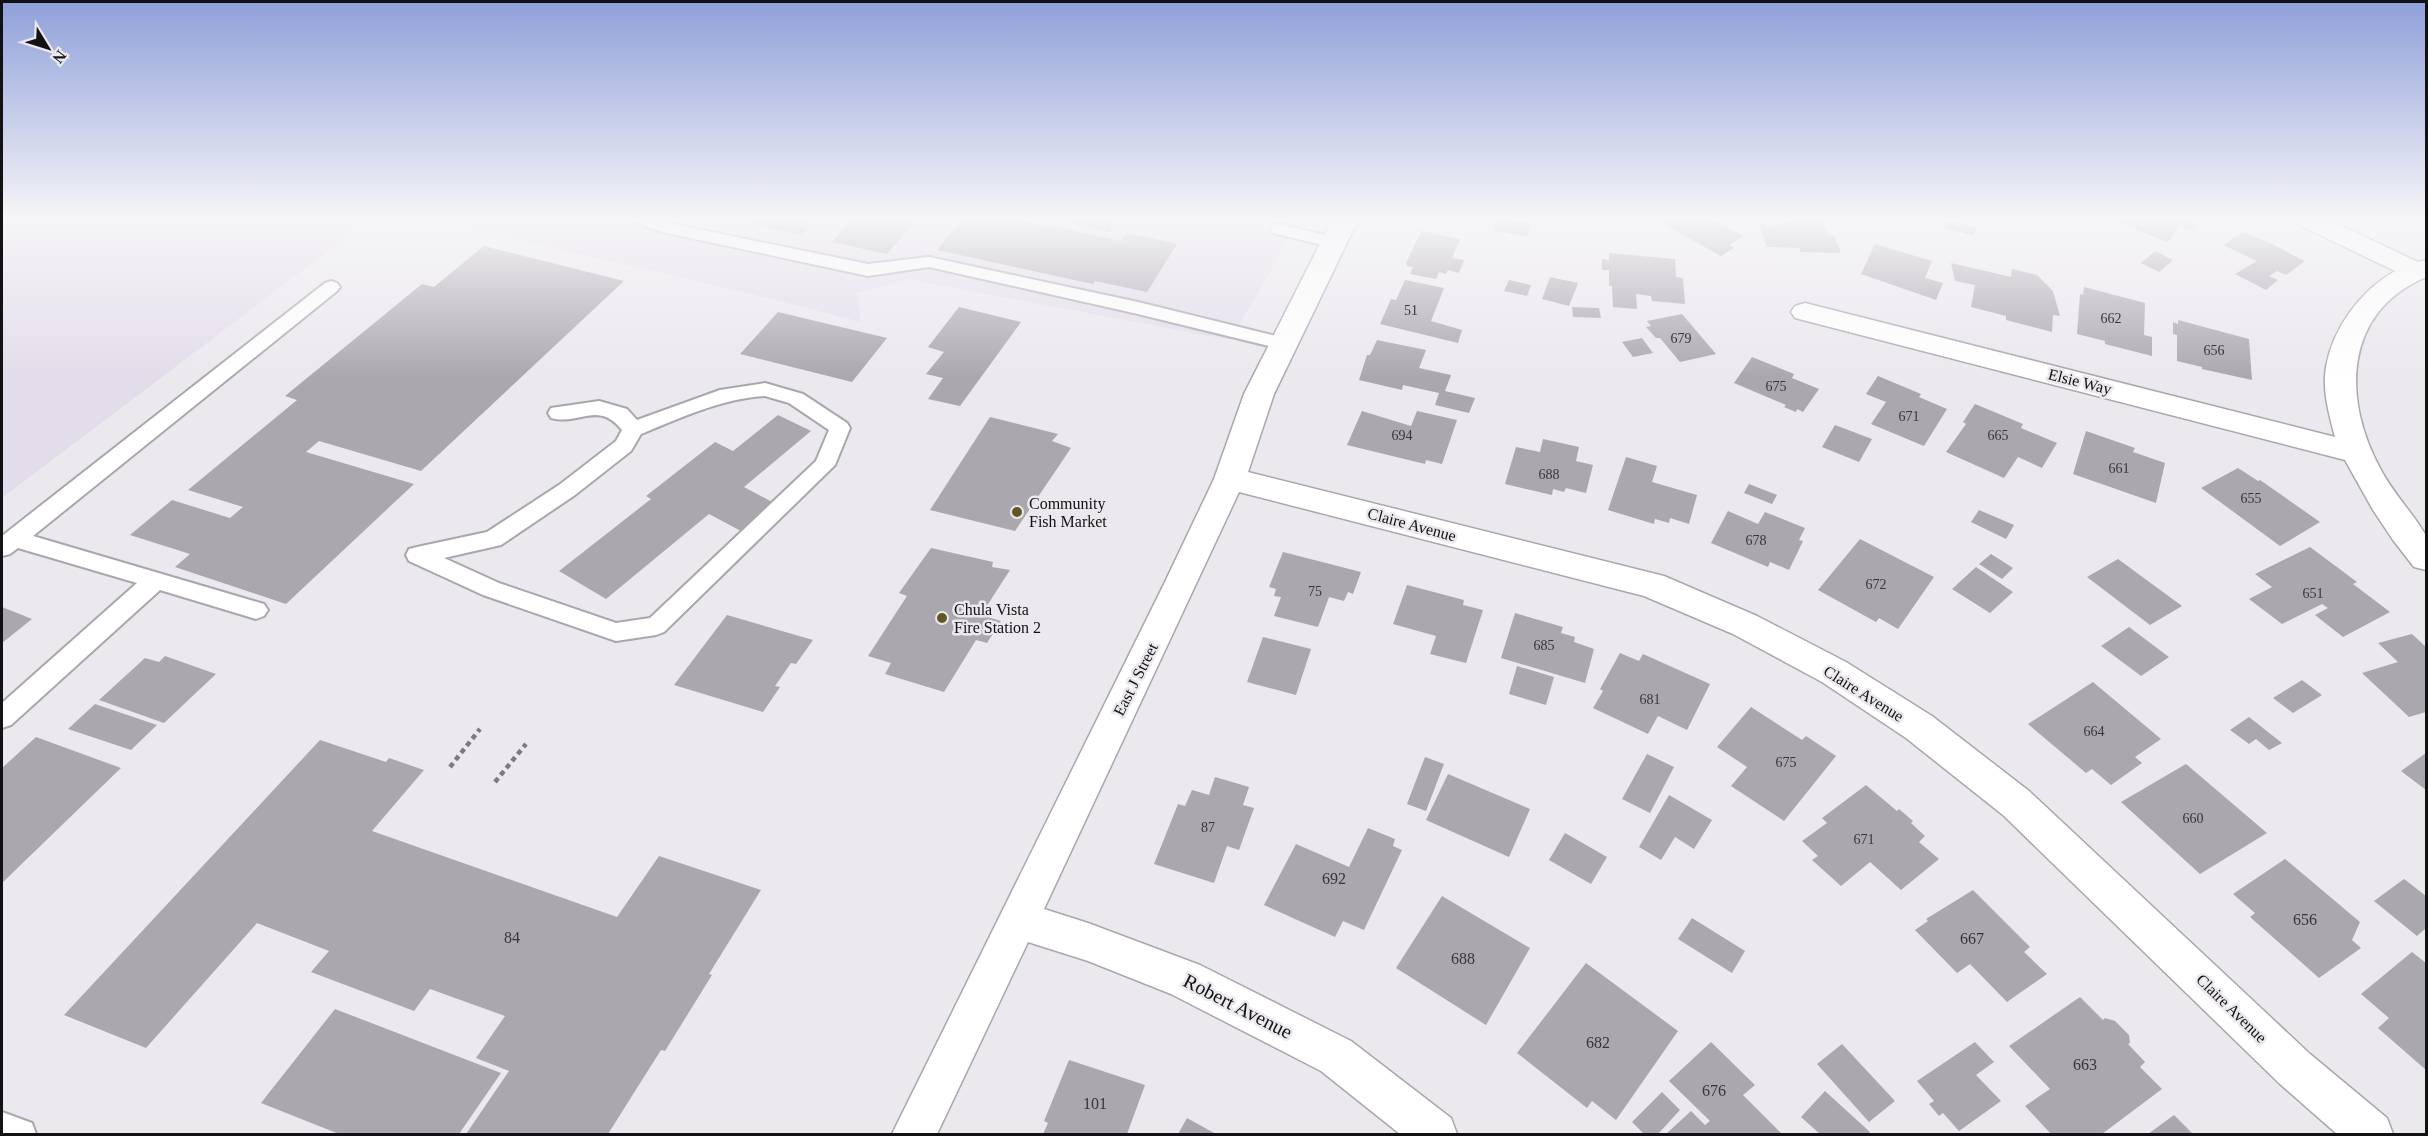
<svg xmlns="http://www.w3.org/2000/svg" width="2428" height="1136" font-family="'Times New Roman',serif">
<rect width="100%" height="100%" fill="#ebe8ee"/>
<path fill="#e3dcea" d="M2,218H372L2,498Z
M424,218H1300L1231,340L907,279L857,293L861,322L744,292Z"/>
<path fill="#aba7ae" d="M754,218H817L801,235L748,224Z
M853,218H918L887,254L832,242Z
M963,218H1012L1121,241L1127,233L1177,244L1147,292L1095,281L1093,284L937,250Z
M1055,218H1118L1109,232L1054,220Z
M1422,218H1457L1453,226Z
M1497,218L1532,222L1527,237L1493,230Z
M1652,218H1718L1715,220L1744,236L1729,245L1734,248L1721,256Z
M1790,218H1822L1829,235H1834L1841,253L1801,252L1799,248L1767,247L1759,224L1781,225L1779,220H1791Z
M2122,218H2203L2193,231L2180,226L2168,242L2118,223Z
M1946,220L1976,227L1974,236L1944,228Z
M1421,231L1460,239L1452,258L1464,260L1459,273L1448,270L1446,274L1439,272L1436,279L1410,274L1413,267L1407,266L1406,263Z
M2243,232L2268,242L2305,261L2286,275L2277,271L2269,276L2278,280L2266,290L2235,274L2257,261L2223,245Z
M1875,244L1932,261L1925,278L1943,283L1936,300L1861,274Z
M484,246L624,281L421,471L319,441L306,452L414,484L286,604L175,567L190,554L130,535L172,500L230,518L243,507L188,490L297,400L285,396L422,284L434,287Z
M2155,251L2173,260L2159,272L2141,263Z
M1609,253L1675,259L1676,277L1683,278L1685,304L1652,301L1651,296L1636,294L1637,309L1613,307L1612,286H1609V270H1602V259L1609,260Z
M1951,263L2011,277L2012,269L2037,275L2053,291L2060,316L2053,315L2052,332L2006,320V316L1971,307L1975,285L1955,281Z
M1550,277L1578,283L1569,306L1542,299Z
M1405,280L1444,288L1431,321L1462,330L1458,343L1380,324L1391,299L1396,300Z
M1509,280L1531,285L1527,296L1504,291Z
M2084,287L2145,303L2144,335L2152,337V356L2105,344V341L2077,334L2080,294L2083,295Z
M959,307L1021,322L960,406L928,399L943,378L926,374L944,352L928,347Z
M1572,307L1599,308L1601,318L1573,317Z
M778,312L887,338L852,382L740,354Z
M1682,314L1716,354L1680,362L1660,338H1656L1646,327L1651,326L1647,321Z
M2178,320L2249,339L2252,380L2202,369V367L2177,361V335L2173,334V322L2178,324Z
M1642,338L1653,353L1633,357L1622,342Z
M1377,340L1426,350L1419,368L1451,375L1445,391L1475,398L1469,413L1435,405L1439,393L1403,385L1402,390L1359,380L1367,355H1370Z
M1752,357L1794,374L1792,378L1819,389L1803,412L1797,409L1796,412L1784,407L1786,405L1734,383Z
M1878,376L1921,394L1919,397L1947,409L1924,446L1871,424L1886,402L1866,394Z
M1975,404L2023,424L2021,428L2057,443L2042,468L2018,457L2004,478L1946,452L1966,424L1963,422Z
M1362,411L1411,426L1417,411L1457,420L1442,464L1426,460L1425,464L1347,445Z
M778,415L811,431L744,487L774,503L741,531L709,514L606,599L559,571L651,499L646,496L715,442L733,451Z
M990,417L1058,434L1052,441L1071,448L1015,531L930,510Z
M1835,425L1872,439L1859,462L1822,447Z
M2086,431L2135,448L2133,452L2165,463L2156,503L2073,474Z
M1543,439L1579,447L1576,461L1593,465L1586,493L1566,488L1564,492L1553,489L1552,495L1505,484L1516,447L1540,452Z
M1626,457L1657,466L1652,482L1697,495L1689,524L1670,518L1669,523L1655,519L1654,524L1608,510Z
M2238,468L2258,481L2260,480L2320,522L2280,546L2201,488Z
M1749,484L1777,495L1772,504L1744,493Z
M1979,510L2014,525L2006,539L1971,522Z
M1728,511L1758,524L1765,512L1805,528L1799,540L1803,541L1789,570L1770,562L1768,567L1711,543Z
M1860,539L1934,577L1898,629L1879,618L1876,622L1818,590Z
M2310,547L2357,582L2353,584L2390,612L2343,637L2315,615L2328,608L2322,604L2282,624L2249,599L2272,587L2255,574Z
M931,548L993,562L992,567L1010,570L981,615L1001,621L987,643L976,640L944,692L885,674L891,663L868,656L907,596L899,593Z
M1283,552L1361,572L1353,594L1348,592L1344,601L1329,597L1318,627L1274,616L1281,597L1274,596L1276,589L1269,587Z
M1991,554L2013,568L2002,579L1979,564Z
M2118,559L2182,606L2150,625L2087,577Z
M1976,567L2013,592L1990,613L1952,589Z
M1407,585L1464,600L1463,605L1483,610L1466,663L1430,654L1436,636L1393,624Z
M2,607L32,619L2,643Z
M1515,613L1563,627L1561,633L1575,637L1574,642L1594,649L1585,683L1501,658Z
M727,615L813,640L796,664L791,663L775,686L780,687L763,712L674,685Z
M2129,627L2169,657L2141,676L2101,646Z
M2412,634L2426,647V712L2409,717L2362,673L2398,662L2378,643Z
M1263,637L1311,649L1296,695L1247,682Z
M1620,653L1639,661L1643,654L1710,684L1687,730L1658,716L1648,734L1593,708L1603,691L1600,689Z
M165,656L216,674L164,723L99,700L145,658L159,662Z
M1517,666L1554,677L1546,705L1509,694Z
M2302,680L2322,695L2293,713L2273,698Z
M2093,682L2161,739L2135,757L2142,763L2111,785L2092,769L2086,773L2028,724Z
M95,704L157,725L131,750L68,729Z
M1751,707L1802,740L1806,736L1836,756L1784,821L1731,786L1747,767L1717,747Z
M2249,717L2282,743L2269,750L2256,739L2249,744L2230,730Z
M36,737L121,768L2,883V768Z
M320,740L386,762L389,758L424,770L372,831L617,917L659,856L761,890L709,974L712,975L665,1051L661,1050L608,1134H466L509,1071L476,1058L505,1016L430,989L414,1011L311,972L329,951L257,923L146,1048L64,1015Z
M2426,753V790L2401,771Z
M1647,754L1674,767L1650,813L1622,799Z
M1425,757L1444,764L1426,811L1407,804Z
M2186,764L2267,833L2200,874L2121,802Z
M1448,774L1530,809L1509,857L1426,820Z
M1215,777L1249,787L1243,805L1254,808L1239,850L1227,846L1214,883L1154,864L1178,804L1185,806L1192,790L1209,795Z
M1866,785L1897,811L1899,809L1913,821L1911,823L1925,836L1919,842L1939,859L1901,890L1870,862L1841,886L1812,860L1818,856L1802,841L1827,823L1822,818Z
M1669,795L1712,820L1694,849L1675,837L1661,860L1639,847Z
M1368,828L1395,839L1393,846L1402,850L1364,930L1343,921L1335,937L1264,905L1296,844L1349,867Z
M1565,833L1607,857L1591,884L1549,860Z
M2285,859L2360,922L2352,940L2361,948L2319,978L2250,917L2255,913L2233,894Z
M2404,879L2426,896V928L2417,936L2374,901Z
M1973,890L2030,947L2024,952L2047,974L2007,1002L1970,964L1957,973L1915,930L1928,921L1926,919Z
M1442,896L1530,948L1486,1025L1396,968Z
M1692,918L1745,951L1732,973L1678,939Z
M2412,952L2426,963V1070L2378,1028L2389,1018L2361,994Z
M1586,963L1678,1031L1616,1120L1592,1101L1587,1108L1517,1053Z
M2080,997L2103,1020L2105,1018L2115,1021L2129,1035L2130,1043L2128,1044L2145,1062L2140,1067L2162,1089L2102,1134H2051L2025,1106L2050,1089L2009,1046Z
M335,1009L501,1073L459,1134H339L261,1103Z
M1711,1042L1755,1085L1743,1095L1782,1134H1666L1691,1111L1705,1125L1710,1121L1669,1081Z
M1975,1042L1994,1062L1976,1075L2001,1101L1959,1131L1943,1113L1939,1116L1929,1104L1934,1101L1917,1081Z
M1842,1044L1895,1101L1869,1122L1817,1064Z
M1069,1060L1145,1085L1127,1134H1043L1048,1123L1044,1121Z
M1825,1091L1870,1132L1868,1134H1820L1801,1117Z
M1662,1092L1680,1110L1658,1134H1644L1632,1122Z
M2174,1115L2193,1134H2148Z
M1187,1118L1216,1134H1178Z"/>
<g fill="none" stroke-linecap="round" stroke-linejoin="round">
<g stroke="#aaa6ad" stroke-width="4">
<path id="service" d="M632,218H655L663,222L868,264L929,257L1138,302L1292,340L1295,344L1292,348L1285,350L1138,314L929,267L868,276L658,231L635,222Z
M1279,224L1341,239L1344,243L1341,247L1335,248L1273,233L1270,229L1273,225Z
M331,281L337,283L340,287L337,291L33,536L264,604L268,610L264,616L256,619L160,590L11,725L2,728V703L137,583L18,548L10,554L2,556V536L325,283Z
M765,383L803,394L847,423L850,428L835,465L664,632L656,635L616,641L483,595L409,561L406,555L409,549L417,547L487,532L559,485L616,441L622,430C597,400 580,426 551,418L548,413L551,408L599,401L627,409L637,420L720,390ZM765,396L789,403L829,430L816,461L650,618L616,623L499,583L444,558L501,545L575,495L631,451L641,434C681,418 720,399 765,396Z
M2,1112L32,1123L36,1134H2Z"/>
</g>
<g stroke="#aaa6ad" stroke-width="3">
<path id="minor" d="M2291,218H2325L2418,262L2426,260V277C2343,312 2342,400 2381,470C2393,493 2412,512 2425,534C2428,542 2426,560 2426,570L2414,567L2393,540L2373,510L2345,460L1795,318L1791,312L1795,306L1805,303L2335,437C2329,414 2322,390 2326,367C2333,328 2360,291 2395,271L2295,223Z"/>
</g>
<g stroke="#aaa6ad" stroke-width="3">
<path id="tertiary" d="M1333,218H1359L1274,394L1248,472L1664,576L1757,616L1846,662L1932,716L2029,791L2310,1054L2387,1118L2393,1134H2337L2280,1084L2003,815L1906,738L1822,682L1733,634L1644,596L1239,492L1044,909L1088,923L1200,965L1351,1041L1451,1118L1457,1134H1400L1321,1071L1171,994L1088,961L1028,942L937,1134H892L1165,582L1214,479L1244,394Z"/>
</g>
<path stroke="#7d7b7f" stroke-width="4.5" stroke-dasharray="5 4" stroke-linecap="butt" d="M450,767L480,729
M495,782L526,744"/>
<use href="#service" fill="#fff" fill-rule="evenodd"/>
<use href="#minor" fill="#fff" fill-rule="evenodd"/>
<use href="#tertiary" fill="#fff" fill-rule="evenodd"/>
</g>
<linearGradient id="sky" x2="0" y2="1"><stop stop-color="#8fa0da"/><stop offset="0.58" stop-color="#f6f5f7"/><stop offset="1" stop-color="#f6f5f7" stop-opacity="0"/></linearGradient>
<rect width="2428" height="377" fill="url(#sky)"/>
<g fill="#605723" stroke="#ebe8ee" stroke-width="2">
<circle cx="1017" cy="512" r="6"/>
<circle cx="942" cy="618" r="6"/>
</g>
<g text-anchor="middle" stroke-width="5" stroke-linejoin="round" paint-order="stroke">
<g font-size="14" fill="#38363a">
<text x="1411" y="315">51</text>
<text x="2111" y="323">662</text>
<text x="1681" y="343">679</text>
<text x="2214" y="355">656</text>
<text x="1776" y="391">675</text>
<text x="1909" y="421">671</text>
<text x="1402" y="440">694</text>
<text x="1998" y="440">665</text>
<text x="2119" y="473">661</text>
<text x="1549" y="479">688</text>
<text x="2251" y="503">655</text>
<text x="1756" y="545">678</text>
<text x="1876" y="589">672</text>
<text x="1315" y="596">75</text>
<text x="2313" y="598">651</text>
<text x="1544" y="650">685</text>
<text x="1650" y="704">681</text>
<text x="2094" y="736">664</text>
<text x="1786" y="767">675</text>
<text x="2193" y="823">660</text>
<text x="1208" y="832">87</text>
<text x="1864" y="844">671</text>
</g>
<g font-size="16" fill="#121113" stroke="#ebe8ee">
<text transform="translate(2080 381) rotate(14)" y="6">Elsie Way</text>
<text transform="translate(1412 524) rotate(15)" y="6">Claire Avenue</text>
<text transform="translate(1135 679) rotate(-63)" y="6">East J Street</text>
<text transform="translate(1864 693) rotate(32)" y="6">Claire Avenue</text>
<text transform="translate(2232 1008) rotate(44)" y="6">Claire Avenue</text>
</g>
<g font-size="16" fill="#121113" stroke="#ebe8ee" text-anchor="start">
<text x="1029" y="509">Community<tspan x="1029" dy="18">Fish Market</tspan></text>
<text x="954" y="615">Chula Vista<tspan x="954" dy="18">Fire Station 2</tspan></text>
</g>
<g font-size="16" fill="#38363a">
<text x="1334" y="884">692</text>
<text x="2305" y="925">656</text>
<text x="512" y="943">84</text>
<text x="1972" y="944">667</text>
<text x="1463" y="964">688</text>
<text x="1598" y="1048">682</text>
<text x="2085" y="1070">663</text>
<text x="1714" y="1096">676</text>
<text x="1095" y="1109">101</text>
</g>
<g font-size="20" fill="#121113" stroke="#ebe8ee">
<text transform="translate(1238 1006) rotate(27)" y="7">Robert Avenue</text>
</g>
</g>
<rect width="2428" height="1136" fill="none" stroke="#121113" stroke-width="6"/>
<g transform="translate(48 48) rotate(128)" stroke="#ebe8ee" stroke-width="4.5" paint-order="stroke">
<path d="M0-4.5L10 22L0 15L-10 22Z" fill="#121113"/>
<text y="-9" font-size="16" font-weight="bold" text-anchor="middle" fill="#121113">N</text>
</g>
</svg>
